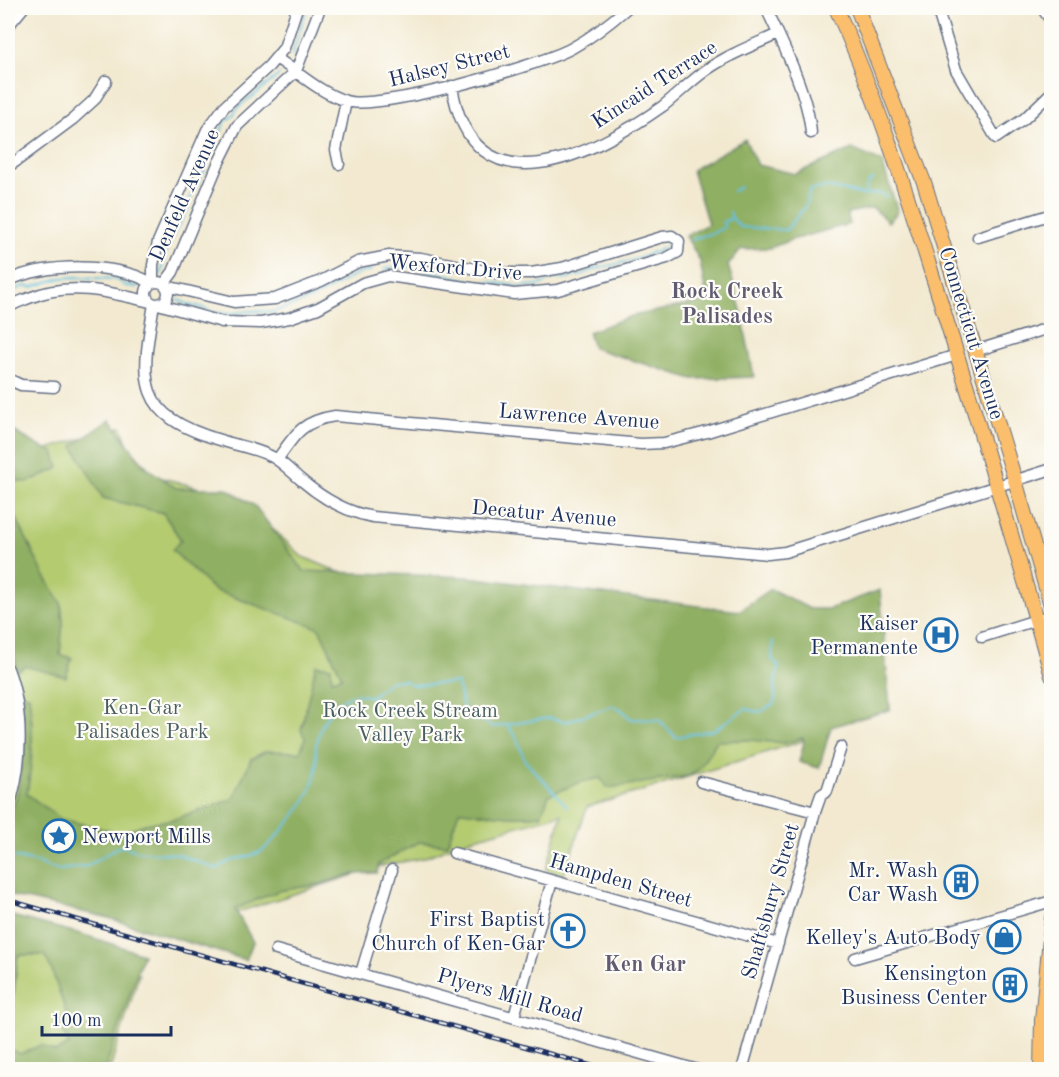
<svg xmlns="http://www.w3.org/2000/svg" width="1059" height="1077" font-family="'Old Standard TT',serif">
<rect width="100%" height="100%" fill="#fdfcf7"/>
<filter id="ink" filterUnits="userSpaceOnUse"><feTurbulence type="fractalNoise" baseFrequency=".0167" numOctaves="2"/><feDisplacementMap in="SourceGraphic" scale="12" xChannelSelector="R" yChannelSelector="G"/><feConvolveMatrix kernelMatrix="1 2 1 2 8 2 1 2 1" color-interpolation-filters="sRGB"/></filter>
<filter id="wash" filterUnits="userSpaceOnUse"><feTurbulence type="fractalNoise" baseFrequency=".008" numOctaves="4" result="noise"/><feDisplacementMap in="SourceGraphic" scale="24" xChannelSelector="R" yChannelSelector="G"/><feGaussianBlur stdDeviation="1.35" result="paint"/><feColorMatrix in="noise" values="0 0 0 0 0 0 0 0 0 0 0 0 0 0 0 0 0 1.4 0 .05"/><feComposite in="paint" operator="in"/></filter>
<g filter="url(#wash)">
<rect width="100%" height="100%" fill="#f2e9d0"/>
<path fill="#b4cb70" stroke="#687d67" stroke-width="1.5" d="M121,427L128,445L155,476L222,494L254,510L301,556L374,587L822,735C743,759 666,785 587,807L564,875L546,870L562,814L461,842L424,858L385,865L200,924L37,829L8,820V435L31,454Z
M8,953L44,955L46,959L139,974L111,1066L93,1062L8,1069Z"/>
<path fill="#8faf62" stroke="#556f60" stroke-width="1.5" d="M745,139L757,165L795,174L852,149L882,162L898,212L888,222L873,208L847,213L850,224L791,240L770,248L741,249L728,265L741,310L754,377L693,379L593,348L588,332L632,316L707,301L700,261L686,236L708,224L692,170Z
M110,419L142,464L176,488H226L255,506L304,571L468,577L739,611L771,589L810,609H829L880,590L890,710L831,727L819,768L799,762L804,742L803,738L784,743L749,740L717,741L699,769L689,776L608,788L600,778L581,782L549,795L541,815C514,819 486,813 459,811L447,845L419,842L379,864L377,873L353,874L321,884L278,891L235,909L253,942L246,960L105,917L8,895V825L18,791L24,743L21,694L29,695C34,732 33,758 27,794L61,819L120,833L145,824L175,819L233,799L251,759L266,751L300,752L305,738L301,730L316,665L331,667L332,679L342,677L319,628L214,590L172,550L181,540L163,513L103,498L73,446Z
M8,428L41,447L54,452L59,468L28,482L16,481L8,471Z
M8,501L44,575L61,603L63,621L60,655L72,658L66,677L25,666L18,671L8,637Z
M8,915L81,934L143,954L106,1067L98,1070L8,1069V1048L20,1054L41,1045L55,1052L69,1045L58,1022L67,1015L51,968L44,955H18L14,992L8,1003Z"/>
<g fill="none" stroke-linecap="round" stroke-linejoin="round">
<path stroke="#62c1e0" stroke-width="2" d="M292,55L307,8
M733,191L740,187
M864,195L879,193L887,197
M732,218L740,227L786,230L805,207L810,190L827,187L864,195L868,183L873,179
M692,240C703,233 710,237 724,227L723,222L732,218L730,212
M384,269L408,266L481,283L489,282L522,287L543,284L551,279L571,278L575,274L580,276C601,263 634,265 652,252L656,253L662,248L670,246
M161,274L165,256L172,237L188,209L191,195L202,176L217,139L220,135L224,122L233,116C235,109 245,100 252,97L280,74
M8,293L24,286L32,287L61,278L75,277L116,279L126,286L137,287
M178,300L194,307L198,306L212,312L226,314L251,311L273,312L308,300L357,274L372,270
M508,726L517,739L525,761L567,806
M13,857L40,863L47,867L60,870L87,866L118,847H125L141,852L177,854L217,869C234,856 243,860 260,852C267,849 292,819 298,811C307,799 314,785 316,769C318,762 315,754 316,746C319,722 341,685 370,697L391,681L404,680L412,685L457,683C460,694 463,713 470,720L485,721L492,727L549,718L565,722L613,706L622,710L631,719L659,720L676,737L714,730L745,709L760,712L775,703V683L779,666L772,659L773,641"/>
</g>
</g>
<g filter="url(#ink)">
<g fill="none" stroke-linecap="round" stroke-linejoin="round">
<g stroke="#667086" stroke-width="13">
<path id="minor" d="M766,8C783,44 808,94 811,133
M937,8L956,70L996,138L1024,119L1052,92
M1042,8L1052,22
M8,26L23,8
M276,58C298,72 320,93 346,101C379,111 539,66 572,48C592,37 610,23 627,8
M452,86C472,216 594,155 663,106C677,95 690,82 705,71C727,55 754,45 778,34
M339,164L336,150L346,101
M8,166L15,162L73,119L94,100L106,81
M978,237L1052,214
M8,281C41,263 119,262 151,283
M146 293a11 11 0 1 1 22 0a11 11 0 1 1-22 0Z
M153,282V265L158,242L207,130L224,107L269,66L284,48L297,8
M164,284L173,272L218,164L237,126L296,71L320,8
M154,304C141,380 134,415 220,440C238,446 260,449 276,459C285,465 293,473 301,480C322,498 345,512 373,517L768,554L785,552L1052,469
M158,304L222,322L261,323L289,318L318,308L363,283L388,276L514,294L558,290L667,258L678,252L679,241L672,236L662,237L562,268L531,273H496L421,258L389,256L358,262L321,281L275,299L234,302L166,286
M8,308C14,303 22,301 29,298C69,281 110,292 150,302
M975,351L1052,327
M8,379L21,385L54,387
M277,460C295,434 302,421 335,416L641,444L664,443L707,432L957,355
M982,637L1052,615
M8,669C24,711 23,767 8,809
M701,782L815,812
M454,853L778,944
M276,950L698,1070
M855,958L1052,901
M361,973L392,870
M514,1017L552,881
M742,1070L815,812L821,795L827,791L841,747"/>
</g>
<g stroke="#667086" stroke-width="16">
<path id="major" d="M836,8C880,104 910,205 942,306C980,429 1017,552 1052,676
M857,8L925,185L1015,480L1052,609
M1041,1070L1042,1020L1052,918"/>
</g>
<use href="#minor" stroke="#fff" stroke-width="10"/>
<use href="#major" stroke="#fabe6d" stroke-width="14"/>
<g stroke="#1b2f5e" stroke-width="4.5">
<path id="rail" d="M8,900L607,1070"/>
</g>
<use href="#rail" stroke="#fdfcf7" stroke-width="2" stroke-dasharray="7" stroke-linecap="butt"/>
</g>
</g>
<defs>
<g id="hospital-ring" transform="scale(1.725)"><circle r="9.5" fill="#fdfcf7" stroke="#1f6fb2" stroke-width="1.5"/><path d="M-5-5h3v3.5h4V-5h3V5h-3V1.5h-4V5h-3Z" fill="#1f6fb2"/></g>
<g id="sight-ring" transform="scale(1.725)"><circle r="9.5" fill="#fdfcf7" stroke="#1f6fb2" stroke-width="1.5"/><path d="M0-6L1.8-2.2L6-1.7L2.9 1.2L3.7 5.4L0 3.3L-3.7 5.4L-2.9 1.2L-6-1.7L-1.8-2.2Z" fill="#1f6fb2"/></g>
<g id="building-ring" transform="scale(1.725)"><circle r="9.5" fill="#fdfcf7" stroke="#1f6fb2" stroke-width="1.5"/><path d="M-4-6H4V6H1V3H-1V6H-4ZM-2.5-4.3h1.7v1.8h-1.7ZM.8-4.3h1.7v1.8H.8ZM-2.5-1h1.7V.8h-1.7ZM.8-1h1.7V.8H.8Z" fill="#1f6fb2"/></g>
<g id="church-ring" transform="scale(1.725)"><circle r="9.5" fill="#fdfcf7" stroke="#1f6fb2" stroke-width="1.5"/><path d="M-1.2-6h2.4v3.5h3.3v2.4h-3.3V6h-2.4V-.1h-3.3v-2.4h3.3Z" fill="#1f6fb2"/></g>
<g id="shop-ring" transform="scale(1.725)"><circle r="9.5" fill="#fdfcf7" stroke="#1f6fb2" stroke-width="1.5"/><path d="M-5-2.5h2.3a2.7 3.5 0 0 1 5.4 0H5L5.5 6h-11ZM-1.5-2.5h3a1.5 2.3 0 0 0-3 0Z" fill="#1f6fb2"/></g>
</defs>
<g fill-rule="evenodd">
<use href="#hospital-ring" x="941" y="635"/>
<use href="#sight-ring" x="59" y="836"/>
<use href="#building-ring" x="961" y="882"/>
<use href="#church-ring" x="568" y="931"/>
<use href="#shop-ring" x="1004" y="937"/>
<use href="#building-ring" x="1010" y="985"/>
</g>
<g text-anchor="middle" stroke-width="4.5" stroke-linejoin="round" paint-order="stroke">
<g font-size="21" fill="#1b2f5e" stroke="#fdfcf7">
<text transform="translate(449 65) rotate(-14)" y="7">Halsey Street</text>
<text transform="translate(654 84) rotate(-33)" y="7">Kincaid Terrace</text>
<text transform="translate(184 195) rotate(-66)" y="7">Denfeld Avenue</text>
<text transform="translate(455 267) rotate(5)" y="7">Wexford Drive</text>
<text transform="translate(972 333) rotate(73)" y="7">Connecticut Avenue</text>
<text transform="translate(579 416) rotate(4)" y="7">Lawrence Avenue</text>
<text transform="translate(544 513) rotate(5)" y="7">Decatur Avenue</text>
<text transform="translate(621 880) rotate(16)" y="7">Hampden Street</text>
<text transform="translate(770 901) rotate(-74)" y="7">Shaftsbury Street</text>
<text transform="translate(510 995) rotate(16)" y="7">Plyers Mill Road</text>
</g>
<g font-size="21" fill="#1b2f5e" stroke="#fdfcf7" text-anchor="end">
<text x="918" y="630">Kaiser<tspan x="918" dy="24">Permanente</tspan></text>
<text x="82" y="843" text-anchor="start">Newport Mills</text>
<text x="938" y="877">Mr. Wash<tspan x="938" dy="24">Car Wash</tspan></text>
<text x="545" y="926">First Baptist<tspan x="545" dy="24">Church of Ken-Gar</tspan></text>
<text x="981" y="944">Kelley's Auto Body</text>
<text x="987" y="980">Kensington<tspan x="987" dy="24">Business Center</tspan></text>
</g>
<g font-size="21" fill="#495e63" stroke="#fdfcf7">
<text x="142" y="714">Ken-Gar<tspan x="142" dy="24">Palisades Park</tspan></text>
<text x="410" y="717">Rock Creek Stream<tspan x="410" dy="24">Valley Park</tspan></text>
</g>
<g font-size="22" font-weight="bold" fill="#625c72" stroke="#fdfcf7">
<text x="727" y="298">Rock Creek<tspan x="727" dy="25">Palisades</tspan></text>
<text x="645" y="971">Ken Gar</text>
</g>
</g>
<rect width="1059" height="1077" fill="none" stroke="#fdfcf7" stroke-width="30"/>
<path d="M42 1026v9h129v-9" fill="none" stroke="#1b2f5e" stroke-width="3"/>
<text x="51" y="1026" font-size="18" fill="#1b2f5e" stroke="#fdfcf7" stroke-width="4.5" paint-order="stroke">100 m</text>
</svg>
